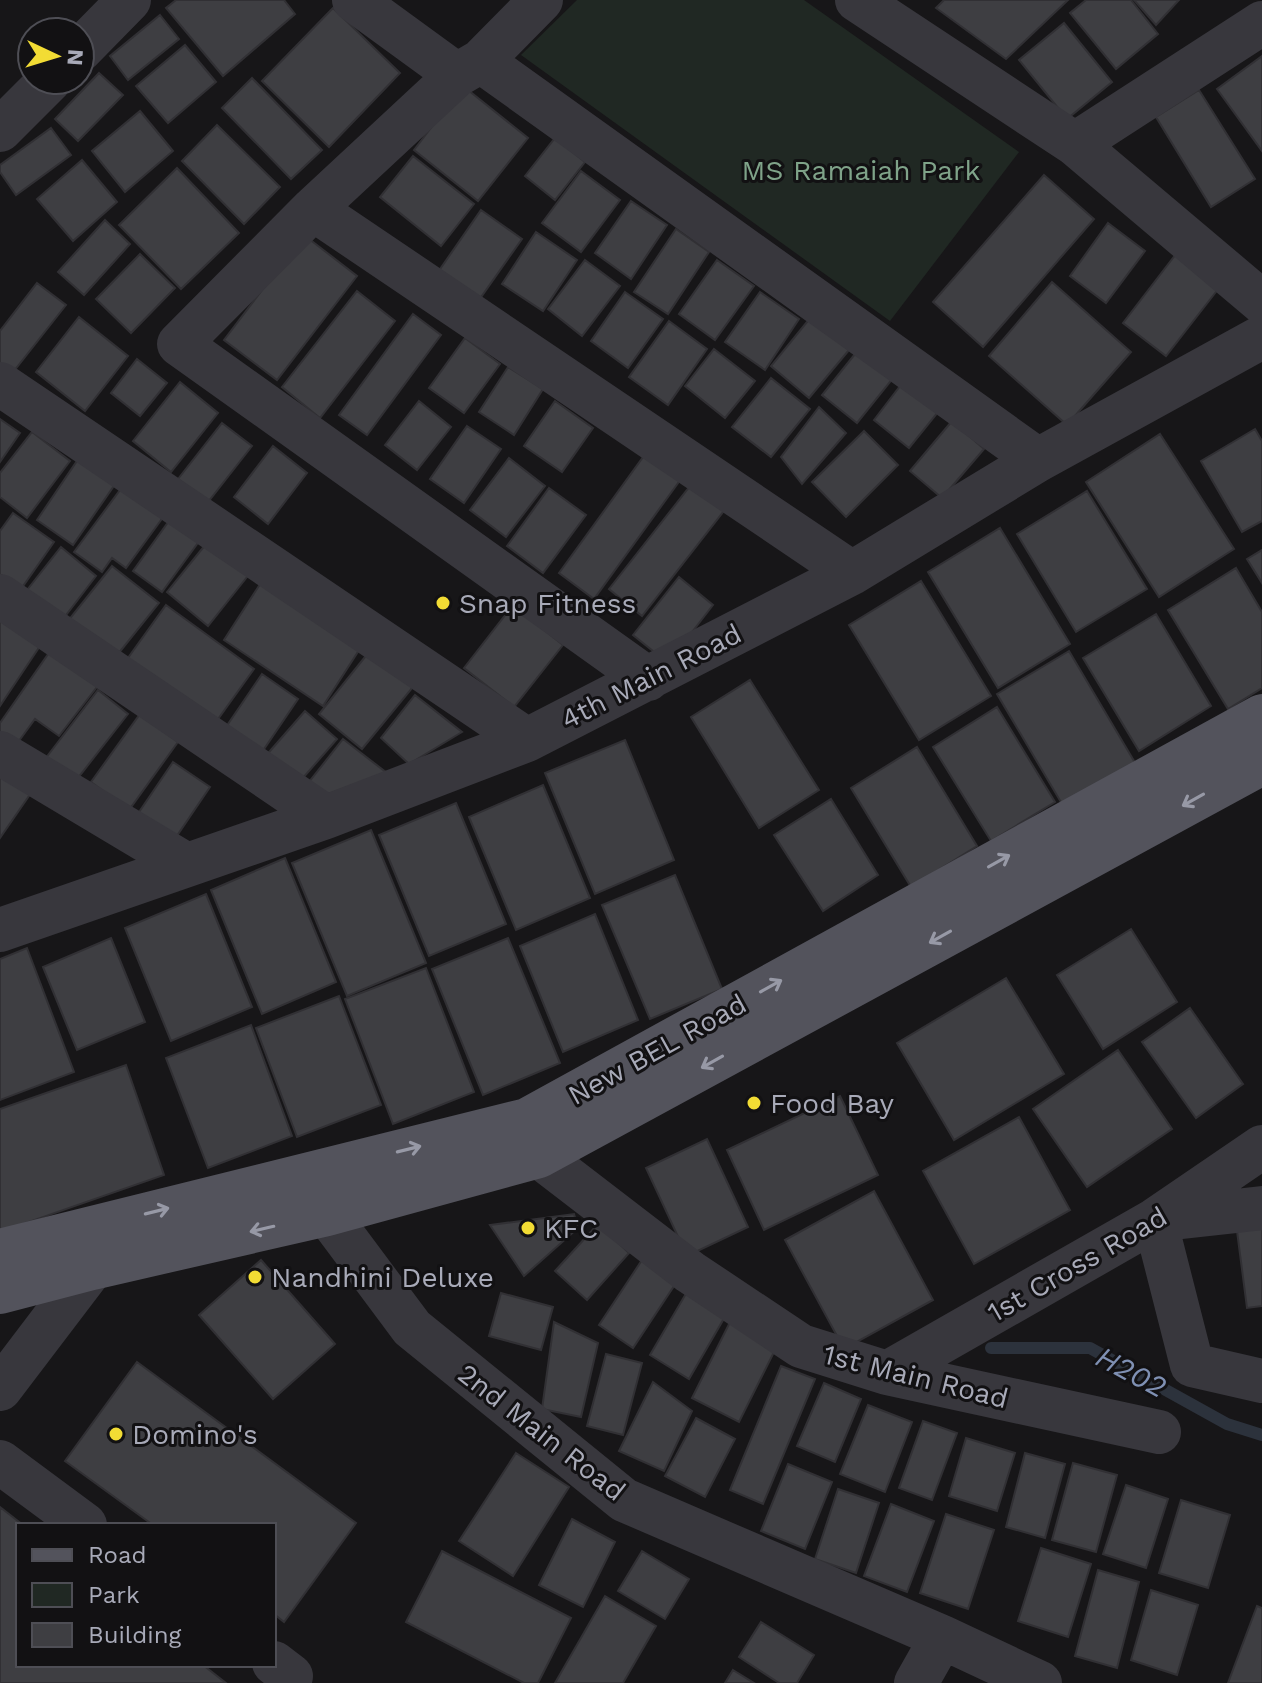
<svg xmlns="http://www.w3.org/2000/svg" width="1262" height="1683" font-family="'Work Sans',sans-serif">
<rect width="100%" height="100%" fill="#171618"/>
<path fill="#202823" d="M577,0H804L1019,152L890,321L521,55Z"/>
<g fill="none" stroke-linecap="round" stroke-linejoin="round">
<path stroke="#2c323c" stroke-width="12" d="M991,1348H1090L1227,1424L1262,1435"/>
</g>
<path fill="#3e3e42" stroke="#313034" stroke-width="2" d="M176,0H284L295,14L223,76L166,8Z
M944,0H1068L1006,59L936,8Z
M1086,0H1131L1158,34L1116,69L1070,13Z
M1134,0H1179L1156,25Z
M333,8L400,73L329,147L262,81Z
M160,15L179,39L128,80L110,56Z
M1064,23L1112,82L1067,119L1019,60Z
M185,45L216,82L168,123L136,86Z
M1262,56V151L1217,89Z
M99,73L123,95L78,141L55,119Z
M252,78L322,150L291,179L222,108Z
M463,86L528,138L478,201L414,150Z
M1199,90L1255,179L1211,207L1156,117Z
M140,111L173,151L125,192L92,151Z
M217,125L280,187L244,224L182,161Z
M51,128L71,155L16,195L0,172V165Z
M555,138L585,162L555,200L525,176Z
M413,156L474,204L441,246L380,197Z
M82,160L117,202L73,241L37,199Z
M177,168L239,233L181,289L119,225Z
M581,171L620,200L581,252L542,223Z
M1044,175L1094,219L983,347L933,302Z
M631,201L667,225L631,279L595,253Z
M481,210L522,239L479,300L438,272Z
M105,220L130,244L84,295L58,272Z
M1108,223L1145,251L1106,303L1070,276Z
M676,229L709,252L668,314L634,292Z
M536,232L577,260L543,311L502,284Z
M304,235L357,276L277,380L224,340Z
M140,254L175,288L131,333L96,299Z
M1176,254L1219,288L1166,356L1123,323Z
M585,260L620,286L582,336L548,309Z
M717,260L754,286L715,340L679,314Z
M1052,282L1131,352L1067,425L989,356Z
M37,283L66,305L6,381L0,376V331Z
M357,291L395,321L320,418L282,387Z
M625,292L663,319L628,368L591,341Z
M760,292L799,319L765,370L725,342Z
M413,314L441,335L367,435L339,415Z
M79,317L128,356L85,411L36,372Z
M811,317L849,350L809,398L771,366Z
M669,321L707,349L668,405L629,377Z
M465,338L500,364L464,413L429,388Z
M714,349L755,381L725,418L685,386Z
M859,349L894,377L857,423L822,395Z
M137,359L167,383L140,416L111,393Z
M508,367L543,389L514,435L479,412Z
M907,377L943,406L909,448L874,420Z
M771,378L810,409L771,457L732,427Z
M180,382L218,413L171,472L133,441Z
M419,401L451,427L417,470L385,445Z
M555,401L593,428L562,472L524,446Z
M819,407L846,433L802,484L781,457Z
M0,419L20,433L0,462Z
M952,421L984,449L942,498L910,471Z
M222,423L252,446L208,502L178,479Z
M467,426L501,449L464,503L430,479Z
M1255,429L1262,441V521L1242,532L1201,461Z
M864,431L898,465L846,517L812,482Z
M32,432L70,461L27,518L0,497V473Z
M1160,434L1234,549L1159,597L1086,482Z
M273,446L307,473L268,524L234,497Z
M646,453L681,479L594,599L559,573Z
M81,455L118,480L73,545L37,520Z
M509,458L545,486L506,537L470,510Z
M694,481L727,507L642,616L609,589Z
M123,486L164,516L126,568L112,558L102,572L74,552Z
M549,488L586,515L543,573L507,546Z
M1087,491L1147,589L1076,632L1017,534Z
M13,513L54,542L21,589L0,574V531Z
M174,514L203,536L162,592L133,571Z
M1000,528L1070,644L998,688L928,572Z
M210,539L251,572L208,626L167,592Z
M61,547L96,576L63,619L27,590Z
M1262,550V583L1247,559Z
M112,566L159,603L114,659L67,622Z
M1236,568L1262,612V688L1228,709L1168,610Z
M679,577L713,605L668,663L633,635Z
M264,578L363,644L323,706L224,640Z
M921,581L991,696L919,740L849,625Z
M166,605L254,669L213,726L125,662Z
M513,605L563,645L514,707L464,668Z
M1156,614L1211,706L1139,751L1083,658Z
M0,619L40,646L0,706Z
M51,650L100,683L59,736L35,719L16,745L0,734V723Z
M1069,651L1137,766L1065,809L997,694Z
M369,652L413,687L362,749L319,714Z
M262,674L298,699L262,752L226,727Z
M750,680L819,790L759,828L691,717Z
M98,690L128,714L74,783L45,759Z
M415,695L462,732L409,764L381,738Z
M997,707L1055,802L991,841L933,747Z
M305,711L337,739L295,787L263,759Z
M140,714L178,742L129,810L91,782Z
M343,739L387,773L315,799L305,787Z
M625,740L674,860L595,894L545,773Z
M917,747L977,846L911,887L851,788Z
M173,762L210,787L172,843L135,818Z
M0,771L31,793L0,838Z
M543,785L590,898L516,930L469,817Z
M831,799L878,875L823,911L774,835Z
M456,803L506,924L429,956L379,835Z
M371,830L426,963L347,996L292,863Z
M285,858L336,982L262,1014L211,890Z
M675,875L722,989L650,1019L602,905Z
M206,894L252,1007L171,1041L125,928Z
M595,914L638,1020L563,1052L520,946Z
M1131,929L1177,1002L1103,1049L1057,975Z
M111,938L145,1022L77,1050L43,967Z
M508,938L560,1063L483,1095L432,969Z
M27,948L74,1072L0,1100V959Z
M426,968L474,1092L393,1124L345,999Z
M1006,978L1064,1074L954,1140L897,1043Z
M339,996L381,1105L297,1137L256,1028Z
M1190,1008L1243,1084L1196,1118L1142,1042Z
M251,1025L292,1136L208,1168L166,1058Z
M1118,1050L1172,1129L1087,1187L1033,1109Z
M126,1065L164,1175L0,1232V1109Z
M840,1096L878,1175L764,1230L727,1150Z
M1019,1117L1070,1210L974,1264L923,1171Z
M707,1139L748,1227L687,1256L646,1168Z
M874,1191L933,1300L844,1349L785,1240Z
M574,1214L578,1228L524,1276L490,1225Z
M598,1224L629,1253L587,1300L555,1271Z
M1262,1228V1306L1247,1308L1237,1231Z
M644,1257L678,1280L633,1348L599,1325Z
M261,1260L335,1344L273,1399L199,1315Z
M691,1285L730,1308L689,1379L650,1355Z
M501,1293L553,1307L541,1350L489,1336Z
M731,1320L778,1344L739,1422L692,1398Z
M554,1322L598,1343L581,1417L542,1409Z
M606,1354L642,1363L623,1435L587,1426Z
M137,1362L356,1523L284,1622L274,1614V1525H153L65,1461Z
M781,1366L815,1379L763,1504L730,1490Z
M653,1382L692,1411L664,1471L619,1451Z
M824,1383L861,1399L835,1462L797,1446Z
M868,1405L912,1422L885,1492L840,1474Z
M696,1418L735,1439L705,1497L665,1476Z
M923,1421L957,1433L932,1500L899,1488Z
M966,1438L1015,1453L997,1511L949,1496Z
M516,1453L569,1487L513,1576L459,1541Z
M1025,1453L1065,1464L1045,1538L1006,1527Z
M1073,1463L1117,1475L1096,1552L1052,1540Z
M788,1464L832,1482L805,1549L761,1531Z
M1126,1485L1168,1499L1146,1568L1103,1554Z
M838,1489L879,1503L856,1573L815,1559Z
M1181,1500L1230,1515L1208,1588L1159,1573Z
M891,1504L934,1521L907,1592L864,1576Z
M0,1507L23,1525H18V1665H203L226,1683H0Z
M946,1514L994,1530L968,1609L920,1593Z
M572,1519L615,1542L583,1607L539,1585Z
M1041,1548L1091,1564L1068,1637L1018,1621Z
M442,1551L571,1618L538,1683H524L406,1622Z
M642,1551L689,1579L665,1619L618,1591Z
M1098,1570L1139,1582L1117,1668L1075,1656Z
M1151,1590L1198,1605L1177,1675L1131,1660Z
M605,1596L656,1626L623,1683H555Z
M1257,1606L1262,1608V1683H1228Z
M761,1622L814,1655L797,1683H779L739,1657Z
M733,1670L754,1683H725Z"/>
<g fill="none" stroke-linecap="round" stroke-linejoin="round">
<path stroke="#38373d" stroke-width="44" d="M354,0L457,75
M541,0L481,61L457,75L313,209L179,344L648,679
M857,0L1075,144L1262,302
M80,50L129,0
M481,61L1038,460
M0,130L50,80
M1075,144L1262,23
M313,209L852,573
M0,384L527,740
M0,596L326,817
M0,753L187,865
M0,930L326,817L527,740L852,573L1038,460L1262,337
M539,1156L690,1272L801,1346L887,1373L1159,1432
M310,1183L327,1214L412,1328L624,1500L942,1637L1040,1683
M1262,1208L1155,1220L1192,1365L1262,1381
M887,1373L1155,1220L1262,1147
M0,1389L92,1268L93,1242
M0,1462L85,1525
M274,1663L291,1676
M916,1683L942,1637"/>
<path stroke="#53535c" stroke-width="44" d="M0,1251L527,1120L1262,716
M0,1292L92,1268L327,1214L539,1156L1262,763"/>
</g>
<defs><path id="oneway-shaft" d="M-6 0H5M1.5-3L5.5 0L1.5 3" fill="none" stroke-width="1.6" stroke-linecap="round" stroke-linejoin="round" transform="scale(2)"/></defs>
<g stroke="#9799a6">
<use href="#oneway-shaft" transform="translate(1193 800) rotate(151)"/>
<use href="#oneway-shaft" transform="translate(999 861) rotate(-29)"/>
<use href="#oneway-shaft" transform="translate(940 937) rotate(151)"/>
<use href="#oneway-shaft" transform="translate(771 986) rotate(-29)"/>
<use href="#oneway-shaft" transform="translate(712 1062) rotate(151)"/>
<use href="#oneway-shaft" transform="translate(409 1149) rotate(-14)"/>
<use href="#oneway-shaft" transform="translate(157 1211) rotate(-14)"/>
<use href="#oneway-shaft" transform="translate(262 1229) rotate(167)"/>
</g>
<g fill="#f2dc34" stroke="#121113" stroke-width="3">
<circle cx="443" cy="603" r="8"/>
<circle cx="754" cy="1103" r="8"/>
<circle cx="528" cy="1228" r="8"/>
<circle cx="255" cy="1277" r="8"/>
<circle cx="116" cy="1434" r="8"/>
</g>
<g text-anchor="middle" stroke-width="6" stroke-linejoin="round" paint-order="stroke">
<g font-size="28" fill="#7fa389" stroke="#121113">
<text x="861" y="180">MS Ramaiah Park</text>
</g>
<g font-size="28" fill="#a8aab8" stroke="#121113" text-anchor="start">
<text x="459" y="613">Snap Fitness</text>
<text x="770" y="1113">Food Bay</text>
<text x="544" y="1238">KFC</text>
<text x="271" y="1287">Nandhini Deluxe</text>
<text x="132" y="1444">Domino's</text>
</g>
<g font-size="28" fill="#a8aab8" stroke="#121113">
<text transform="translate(651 676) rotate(-27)" y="10">4th Main Road</text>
<text transform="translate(657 1049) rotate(-29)" y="10">New BEL Road</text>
<text transform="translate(1077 1264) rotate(-30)" y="10">1st Cross Road</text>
<text transform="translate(916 1376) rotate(14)" y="10">1st Main Road</text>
<text transform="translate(542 1432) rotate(38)" y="10">2nd Main Road</text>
</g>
<g font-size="30" font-style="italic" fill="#7f90b3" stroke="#121113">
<text transform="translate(1131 1372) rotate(28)" y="10">H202</text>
</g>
</g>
<rect x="16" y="1523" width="260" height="144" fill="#121113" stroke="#4e4e55" stroke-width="2"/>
<rect x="32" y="1549" width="40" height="12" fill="#53535c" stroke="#4e4e55" stroke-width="2"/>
<text x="88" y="1563" font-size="24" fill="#a8aab8">Road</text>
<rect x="32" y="1583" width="40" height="24" fill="#202823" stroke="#4e4e55" stroke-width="2"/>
<text x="88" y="1603" font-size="24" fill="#a8aab8">Park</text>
<rect x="32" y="1623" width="40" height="24" fill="#3e3e42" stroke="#4e4e55" stroke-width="2"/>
<text x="88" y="1643" font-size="24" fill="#a8aab8">Building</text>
<g transform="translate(56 56) rotate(94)"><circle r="38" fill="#121113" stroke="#4e4e55" stroke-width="2"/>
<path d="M0-6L14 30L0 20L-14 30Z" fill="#f2dc34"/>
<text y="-12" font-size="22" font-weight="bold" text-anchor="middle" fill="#a8aab8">N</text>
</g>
</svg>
